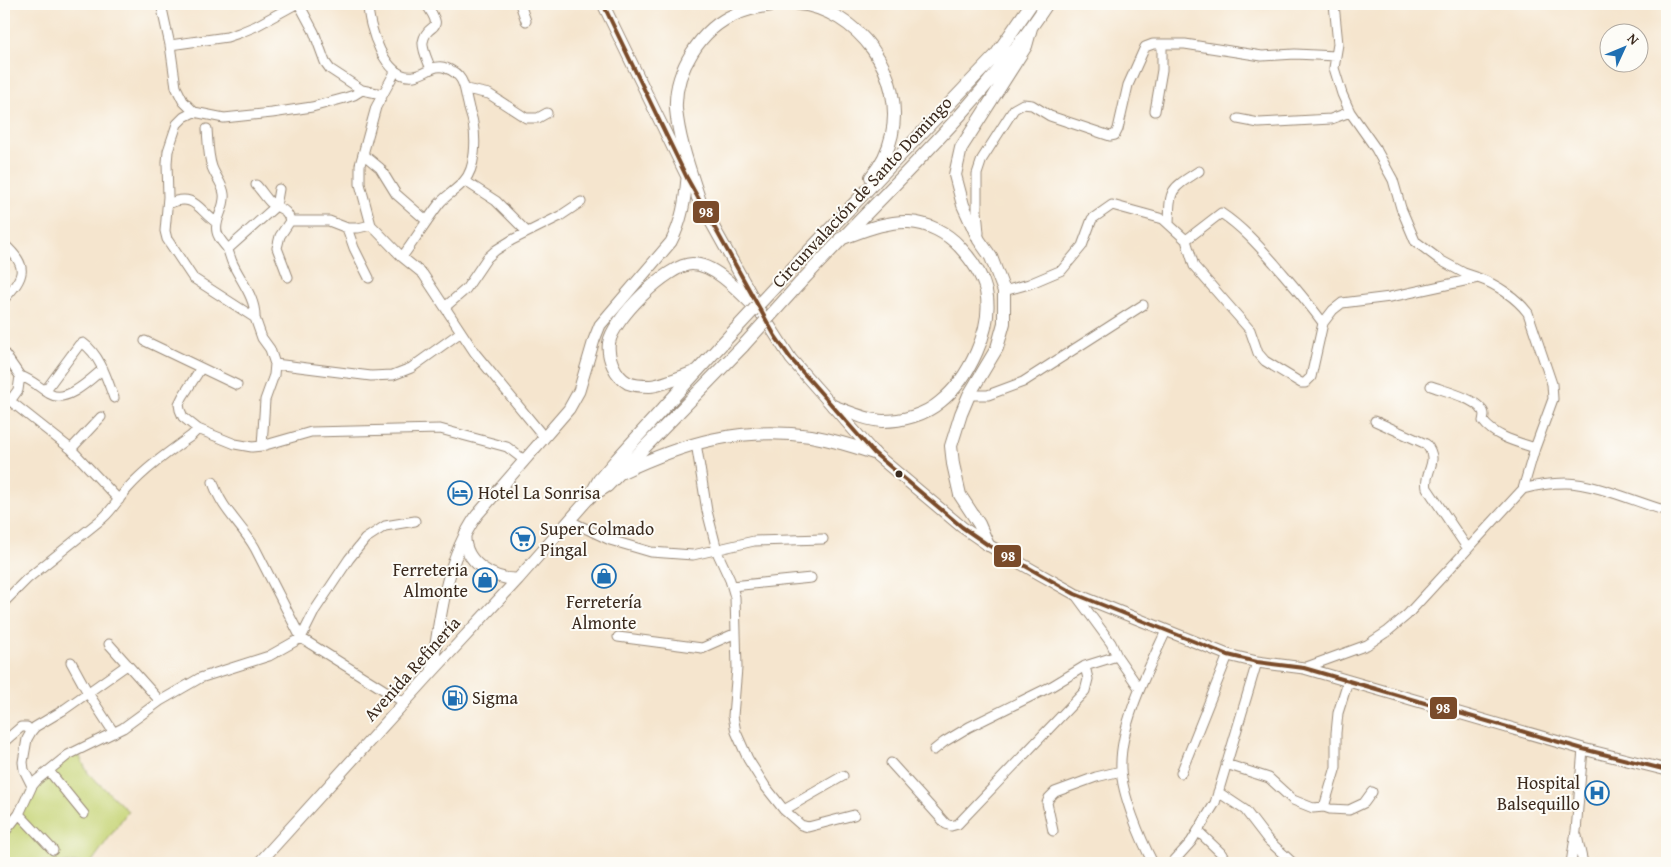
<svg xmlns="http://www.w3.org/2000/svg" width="1671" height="867" font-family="'Gentium Book Plus',serif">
<rect width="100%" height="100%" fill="#fdfcf7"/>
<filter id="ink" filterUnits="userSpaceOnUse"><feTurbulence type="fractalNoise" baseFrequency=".02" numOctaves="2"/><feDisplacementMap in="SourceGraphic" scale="10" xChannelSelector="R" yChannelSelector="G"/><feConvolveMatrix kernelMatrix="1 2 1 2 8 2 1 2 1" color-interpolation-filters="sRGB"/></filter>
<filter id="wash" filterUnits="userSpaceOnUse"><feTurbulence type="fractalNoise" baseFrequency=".0096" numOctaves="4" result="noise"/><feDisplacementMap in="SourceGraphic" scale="20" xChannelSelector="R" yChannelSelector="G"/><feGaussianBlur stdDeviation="1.12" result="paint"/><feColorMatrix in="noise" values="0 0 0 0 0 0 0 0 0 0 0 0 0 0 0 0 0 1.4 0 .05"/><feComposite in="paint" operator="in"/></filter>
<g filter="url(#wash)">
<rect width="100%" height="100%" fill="#f5e5ce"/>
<path fill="#c6d476" stroke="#807f4a" d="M77,751L88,773L128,811L91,863H4V833L32,786Z"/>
</g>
<g filter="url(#ink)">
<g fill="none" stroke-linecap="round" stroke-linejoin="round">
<g stroke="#988876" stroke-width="11">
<path id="minor" d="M161,4L170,45L176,87L183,101L194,112L224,118L272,113L312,107L345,98L354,95L362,90
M299,4L314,32L325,62L330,69L362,90L382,94
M368,4C368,26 385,81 414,76C426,74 435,63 446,68C465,75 464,88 468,104C469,111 472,116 473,123C476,139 476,168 464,181C457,190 446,195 439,204C426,221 415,240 402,257
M426,4C447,35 427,20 423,42C422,50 428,61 431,69
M520,4L526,21
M1334,4L1338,44L1334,68L1342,94L1350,112L1376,149L1393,180L1401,208L1415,241L1440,260L1464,273L1476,277
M170,45L227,37L239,33L256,26L296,4
M395,72L376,107L360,165V184L371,225L402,257L423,274L475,353L544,437
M466,89L489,94L526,118H538L547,113
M1155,111L1162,70V44
M194,112L184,117L177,124L168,151L167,163L168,197L165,231L167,239L193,278L255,318L262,338L270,349L275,364L274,375L265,400L262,446
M1238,119L1259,123L1331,119L1350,112
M207,129C208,141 208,155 212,167C215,176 223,184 224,194C226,208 214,219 217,232C218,238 223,243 227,248C229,252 230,257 232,262C240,280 256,298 255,318
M363,154L380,168L396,194L427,221
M465,181L496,201L527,232
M256,185C261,190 265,197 270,202C278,209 288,208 290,221L280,236L277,248L288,277
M168,204C195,192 198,210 217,223
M290,221H329L347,228H358L371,225
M1169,224C1170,189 1169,190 1199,171
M347,228L354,248L369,278
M979,233L977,211V174L982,159L1014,109L1023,104L1032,105L1050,116L1110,136L1115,135L1118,129L1128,85L1145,47L1153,44H1185L1262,56L1295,54L1336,56
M4,244C29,267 25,276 4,299
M228,249L276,206L279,189
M1004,291L1029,284L1062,270L1082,246L1092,219L1112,205L1163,219L1186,240
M445,307L466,289L487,258L496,250L512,240L560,216L581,202
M1323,323C1308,302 1291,283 1274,263C1258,245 1242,227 1221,213L1186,240L1194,266L1250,330L1258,353L1265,361L1301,383H1305L1311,377L1323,323L1333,310L1342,303L1390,297L1478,278C1496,284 1517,298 1528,313L1552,384L1553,399L1535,448L1523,489
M145,341L237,385
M4,353L20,376L18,390L10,401
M275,364L371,376L393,375L411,368L461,332
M201,368L183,396L179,404L180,410L183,417L198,429L235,444L252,447L262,446L311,432L440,429L507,447L524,460
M20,376C31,379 40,388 50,394C66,404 91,379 103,369
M1431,386C1445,391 1474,398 1482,410C1485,413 1484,417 1483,421C1495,437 1517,442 1535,448
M45,391L79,345L83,343C100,355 107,379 114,398
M969,395H988L1023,382L1143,305
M4,396L71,449L119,500
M1375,421L1426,444C1441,462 1423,472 1427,488L1468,549
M696,443L707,511L718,554L730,580L735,597L737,668L733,716L736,732L748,759L765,786L784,810L801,825L808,827L854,815
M71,449L101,417
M213,482C221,509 242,525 255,548L301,638L405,703
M570,521L610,540L651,552L693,555L754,541L823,539
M732,586L811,578
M1075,594L1111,643L1117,656L1139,688
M4,602L27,579L103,518C113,509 119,498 128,488C146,468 169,452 191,436L198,429
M618,637L702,648L736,633
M109,644L160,701
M71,662L88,693L114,733
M1304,668L1367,645L1388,631L1407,615L1523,489C1537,485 1551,483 1566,483C1594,483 1639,503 1667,511
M6,740L21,727H27L31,732
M934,750L944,742L969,727L1052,686L1085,666L1117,656
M891,763L946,824L951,826L958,824L1085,691L1088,679L1085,666
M1226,764L1269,778L1293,800L1313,808L1324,807L1330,809L1349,810L1364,803L1372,792
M49,771L84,814
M1181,773L1228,655
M32,786L24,770L23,762L27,739L31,732L35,727L62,711L127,665
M1218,792L1245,810L1268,840L1293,863
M1324,807L1336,767V733L1338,713L1348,681
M784,810L843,776
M19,814L53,850
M1053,831L1047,803L1049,798L1055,792L1096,777L1121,771
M1198,831L1221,853L1227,863
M4,833L19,814L32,786L37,780L68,755L123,728L160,701L200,678L269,656L301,638L315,610L349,559L365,539L385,526L415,521
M1577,836L1583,863
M1153,863C1141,840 1122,795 1121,769C1119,726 1148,670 1166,631
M1172,863L1191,842L1215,803L1257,662
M1571,863L1576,831L1583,749"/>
</g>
<g stroke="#988876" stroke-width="13">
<path id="major" d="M603,4L690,183
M697,197L762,314L791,359L874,453L962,527L988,545L1075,594L1228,655L1257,662L1304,668L1583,749L1667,770
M465,534C463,562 493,580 518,579
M432,672C440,618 445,561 477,515L569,409L579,391L594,340L600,325L671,242C682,221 685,201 687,178
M259,863L432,672L518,579L589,498"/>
</g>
<g stroke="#988876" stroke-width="14">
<path id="highway" d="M799,4C813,5 827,11 839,18C893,51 914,126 871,177
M701,205C691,173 679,142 676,109C674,71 701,28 736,14C749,8 763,6 777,4
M787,274L996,55L1031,4
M799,284C883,193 979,108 1047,4
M697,371C686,375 661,386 650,386C644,386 633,385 628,383C615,376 607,357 609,343C612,320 668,264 692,264C717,264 744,297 762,314
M833,406C849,412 866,420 883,421C902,421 925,415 940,402C968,380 994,328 986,291C982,274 971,259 959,246C947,233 928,223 909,222C885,221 863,231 840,239
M620,473C684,443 740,426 811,436C833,440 853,446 874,453
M591,496L607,486L743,346
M589,498L599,480L617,459L731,334
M988,545L979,524L960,495L953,464L951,446L961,414L969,395L997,348L1004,323V291L991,257L979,240L963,205L955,175L961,148L1026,46L1031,28"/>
</g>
<use href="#minor" stroke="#fff" stroke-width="9"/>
<use href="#major" stroke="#fff" stroke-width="11"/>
<use href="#highway" stroke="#fff" stroke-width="12"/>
<g stroke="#988876" stroke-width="14" stroke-linecap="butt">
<path id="highway-bridge" d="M731,334L787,274
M743,346L799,284"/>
</g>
<use href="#highway-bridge" stroke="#fff" stroke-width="12"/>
<g stroke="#fdfcf7" stroke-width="8">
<path id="bus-1" d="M603,4L687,178L775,336L791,359L874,453L962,527L988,545L1075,594L1228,655L1257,662L1304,668L1583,749L1667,770"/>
</g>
<use href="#bus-1" stroke="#7a4b2a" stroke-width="4"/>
</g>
</g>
<defs>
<g id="hotel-ring" transform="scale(1.25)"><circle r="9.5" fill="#fdfcf7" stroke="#1f6fb2" stroke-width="1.5"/><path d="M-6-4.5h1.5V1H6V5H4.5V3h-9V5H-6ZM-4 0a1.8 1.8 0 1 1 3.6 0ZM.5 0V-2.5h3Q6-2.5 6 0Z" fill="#1f6fb2"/></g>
<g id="supermarket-ring" transform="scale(1.25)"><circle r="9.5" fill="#fdfcf7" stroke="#1f6fb2" stroke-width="1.5"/><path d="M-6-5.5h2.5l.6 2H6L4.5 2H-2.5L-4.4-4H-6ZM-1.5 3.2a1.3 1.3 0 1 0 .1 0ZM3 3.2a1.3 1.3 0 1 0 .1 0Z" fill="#1f6fb2"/></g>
<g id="shop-ring" transform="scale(1.25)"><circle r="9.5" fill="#fdfcf7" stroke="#1f6fb2" stroke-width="1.5"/><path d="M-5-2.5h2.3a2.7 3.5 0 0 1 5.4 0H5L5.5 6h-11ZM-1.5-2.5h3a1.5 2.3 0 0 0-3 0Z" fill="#1f6fb2"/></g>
<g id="fuel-ring" transform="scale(1.25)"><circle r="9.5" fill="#fdfcf7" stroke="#1f6fb2" stroke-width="1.5"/><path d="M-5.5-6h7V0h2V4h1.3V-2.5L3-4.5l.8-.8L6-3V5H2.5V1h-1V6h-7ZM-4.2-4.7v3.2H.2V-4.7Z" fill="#1f6fb2"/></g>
<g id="hospital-ring" transform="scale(1.25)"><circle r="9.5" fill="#fdfcf7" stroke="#1f6fb2" stroke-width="1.5"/><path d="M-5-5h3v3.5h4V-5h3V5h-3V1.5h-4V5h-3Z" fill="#1f6fb2"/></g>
</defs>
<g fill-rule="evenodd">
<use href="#hotel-ring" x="460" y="493"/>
<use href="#supermarket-ring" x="523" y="539"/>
<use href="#shop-ring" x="604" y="576"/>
<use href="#shop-ring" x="485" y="580"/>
<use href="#fuel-ring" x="455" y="698"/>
<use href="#hospital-ring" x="1597" y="793"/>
</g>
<circle fill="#3b2a1e" stroke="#fdfcf7" stroke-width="2" cx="899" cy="474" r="4.5"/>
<g text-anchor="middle" stroke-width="4" stroke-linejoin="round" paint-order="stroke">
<g font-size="18" fill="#3b2a1e" stroke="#fdfcf7">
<text transform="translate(862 192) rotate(-47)" y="6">Circunvalación de Santo Domingo</text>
<text transform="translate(412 669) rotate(-48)" y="6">Avenida Refinería</text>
</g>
<g font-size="18" fill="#3b2a1e" stroke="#fdfcf7" text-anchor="start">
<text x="478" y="499">Hotel La Sonrisa</text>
<text x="540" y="535">Super Colmado<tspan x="540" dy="21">Pingal</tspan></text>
<text x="468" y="576" text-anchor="end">Ferreteria<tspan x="468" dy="21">Almonte</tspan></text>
<text x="604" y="608" text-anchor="middle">Ferretería<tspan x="604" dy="21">Almonte</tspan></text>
<text x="472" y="704">Sigma</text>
<text x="1580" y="789" text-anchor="end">Hospital<tspan x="1580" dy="21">Balsequillo</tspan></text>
</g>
</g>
<g stroke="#fdfcf7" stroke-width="2">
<rect x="692" y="200" width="28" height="24" rx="5" fill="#7a4b2a"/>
<rect x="993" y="544" width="29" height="24" rx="5" fill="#7a4b2a"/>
<rect x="1429" y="696" width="29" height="24" rx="5" fill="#7a4b2a"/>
</g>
<g font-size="14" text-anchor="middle" font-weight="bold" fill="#fff">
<text x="706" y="217">98</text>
<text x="1008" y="561">98</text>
<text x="1443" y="713">98</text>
</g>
<rect width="1671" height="867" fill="none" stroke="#fdfcf7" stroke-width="20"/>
<g transform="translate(1624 48) rotate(46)"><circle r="24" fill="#fdfcf7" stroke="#afa8a0"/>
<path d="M0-4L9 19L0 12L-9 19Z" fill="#1f6fb2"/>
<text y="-8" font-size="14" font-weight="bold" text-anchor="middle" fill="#3b2a1e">N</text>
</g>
</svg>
